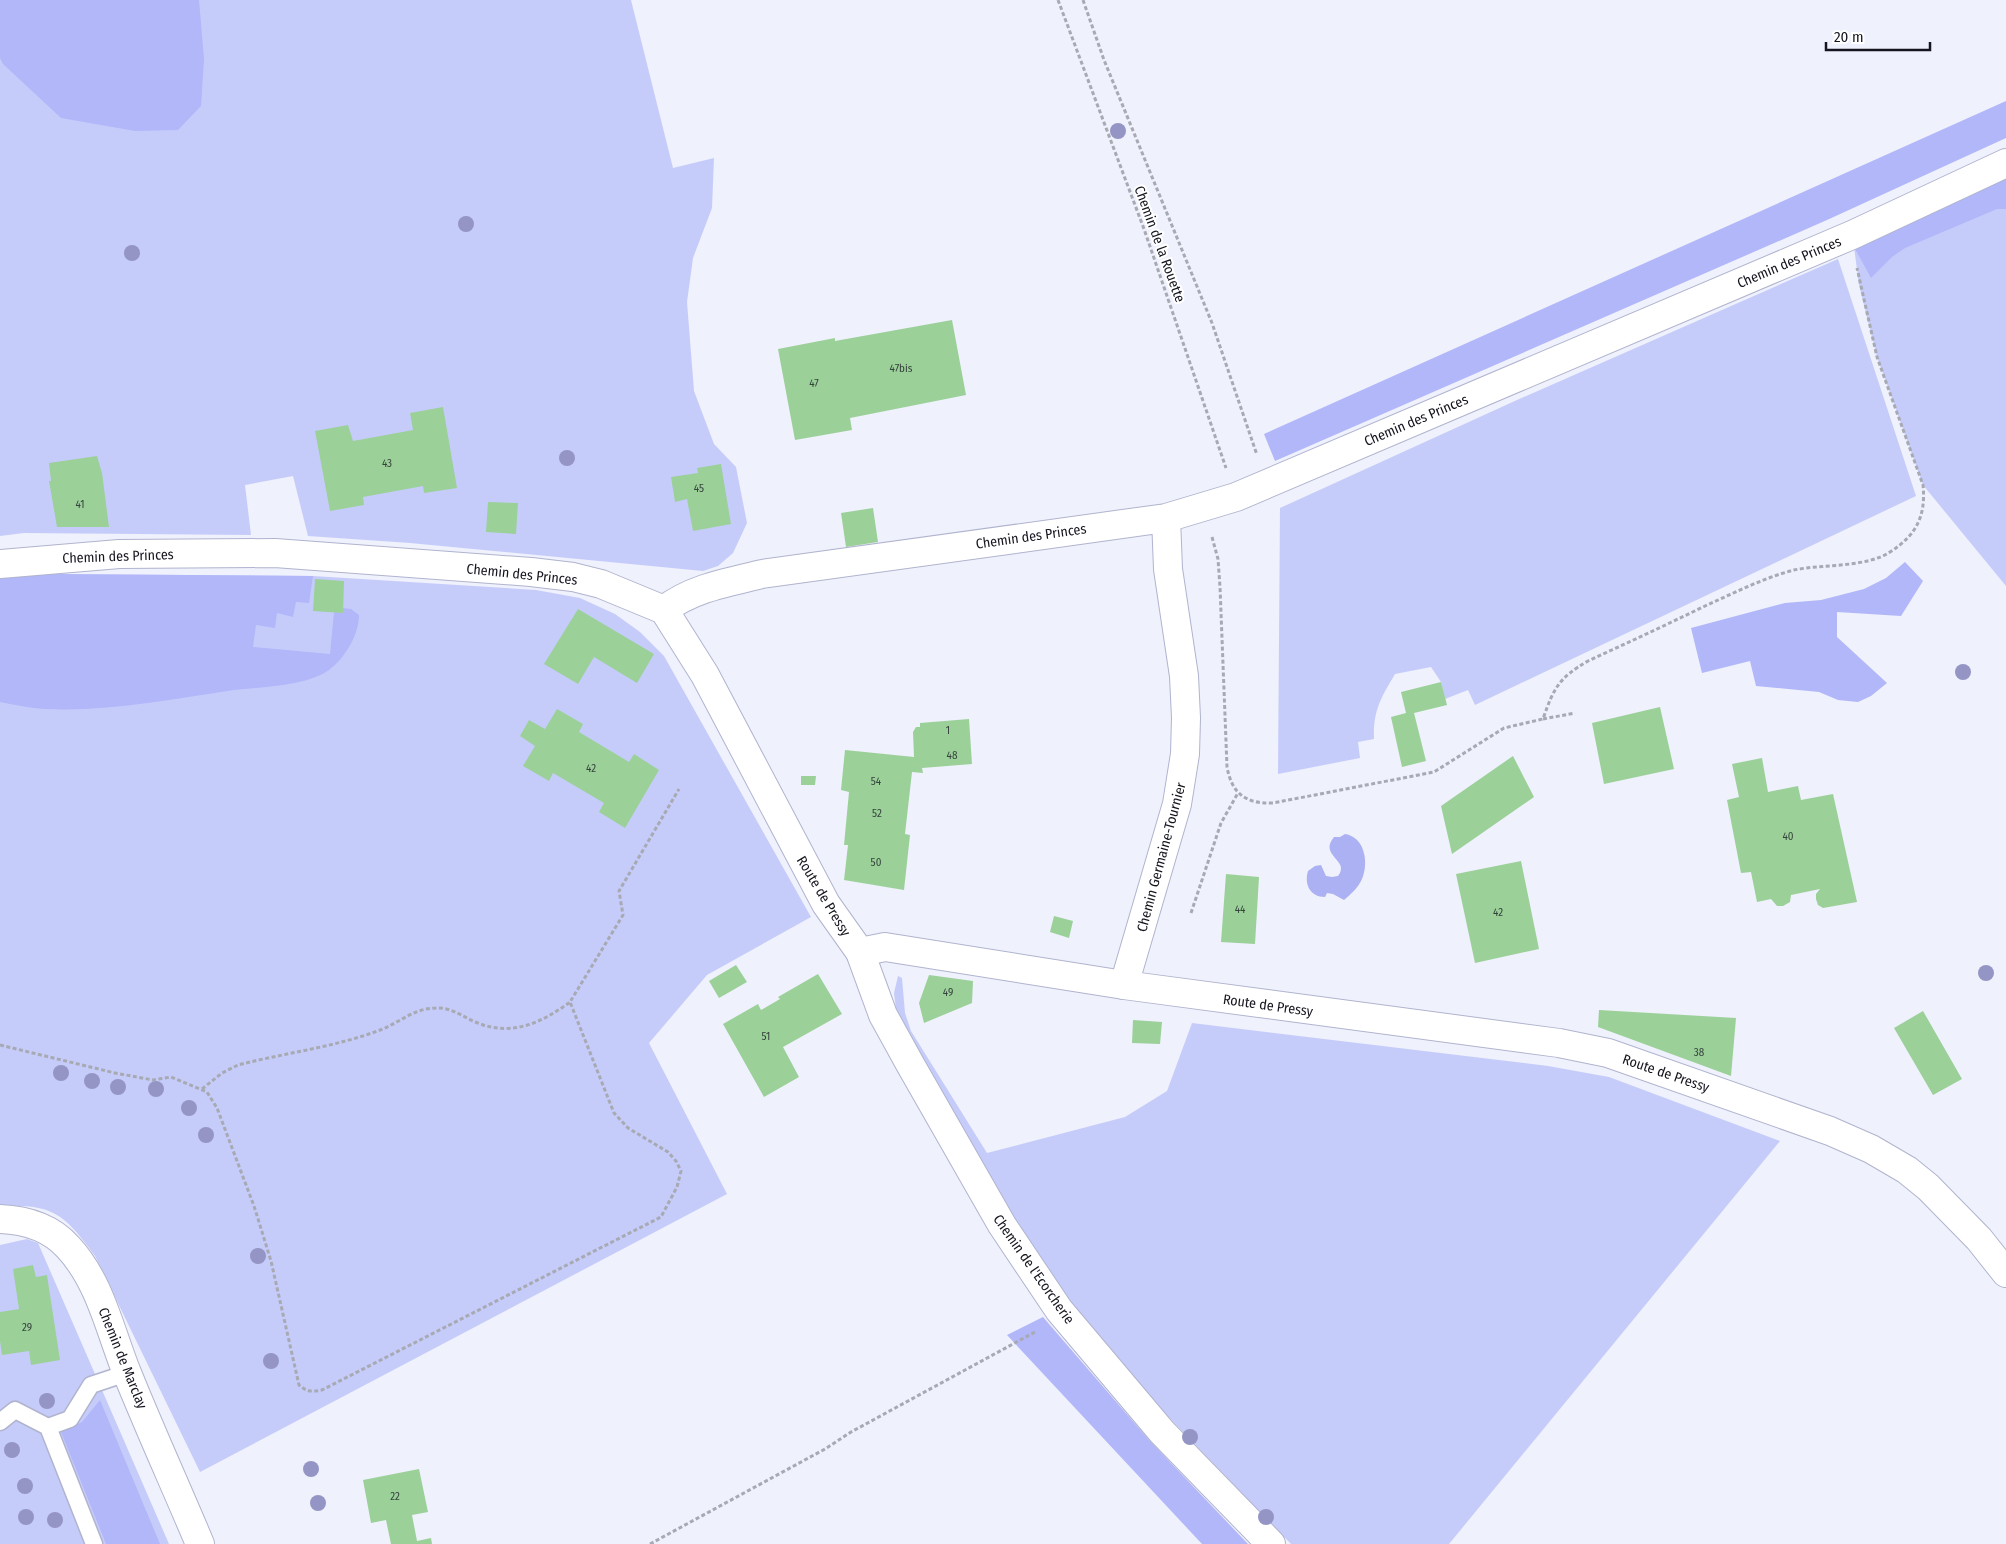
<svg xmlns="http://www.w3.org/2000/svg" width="2006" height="1544" font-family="'Fira Sans Condensed',sans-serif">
<rect width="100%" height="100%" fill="#eff1fc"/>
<path fill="#c6ccfa" d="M0,0H631L673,168L714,158L712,208L693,258L687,302L694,391L714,444L736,467L747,523L733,553L718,566L703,571L410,543L308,536L293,476L245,485L251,535L24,533L0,536Z
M2006,176V586L1923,485L1877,357L1859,285L1854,247Z
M1838,259L1916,496L1475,705L1468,690L1445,699L1441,682L1431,667L1395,674C1381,698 1373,710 1374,739L1358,742L1360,758L1278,774L1280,508L1517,400Z
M50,574L313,576L536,590L580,598L615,614L640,632L664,656L811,917L707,975L649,1043L727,1194L200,1472L95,1256C64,1214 54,1204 0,1206V578Z
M898,976L902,978L905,1013L911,1031L987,1153L1125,1117L1167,1091L1192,1023L1548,1066L1609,1077L1780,1141L1449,1544H1291L1159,1407L1046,1272L1016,1227L897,1017L894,993Z
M27,1239L38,1243L169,1544H0V1245Z"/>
<path fill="#b1b7f8" d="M0,0H199L204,59L201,106L178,130L135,131L61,118L3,64L0,58Z
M2006,101V138L1827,220L1275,461L1264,434Z
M2006,176V209H1997L1905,248L1892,257L1871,278L1854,247Z
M1905,562L1923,581L1901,616L1837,612V637L1887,683L1871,696L1858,702L1838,700L1819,692L1756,686L1750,661L1702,673L1691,628L1785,603L1821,600L1864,589L1886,578Z
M50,574L313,576L309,603L296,602L293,617L277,613L275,628L256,625L253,647L330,654L334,612L343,613V608L351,609L359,615C359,635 345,658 329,670C307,686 261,687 234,690C172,699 108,712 45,709C30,708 15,705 0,702V578Z
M1043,1317L1150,1441L1248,1544H1202L1007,1335Z
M100,1400L160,1544H106L61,1432L82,1422Z"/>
<path fill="#abb1f3" d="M1345,834C1365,837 1369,863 1362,879C1358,888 1351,894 1344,900L1333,894L1327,893L1325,897C1310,897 1304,884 1308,871L1315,866L1321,865L1326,876L1332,877L1338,876C1351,860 1318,856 1334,837H1340Z"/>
<path fill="#9bd099" d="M952,320L966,395L850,418L852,430L795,440L778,349L835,338V341Z
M443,407L457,488L424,493L423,486L363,497L364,505L330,511L315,431L348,425L353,441L413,430L410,413Z
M97,456L102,473L109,527H57L49,481H51L49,463Z
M721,464L731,524L693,531L687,499L675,502L671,477L698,473L697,468Z
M488,502L518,503L516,534L486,532Z
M873,508L878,542L846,547L841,513Z
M315,579L344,581L343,613L313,611Z
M578,609L654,654L637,683L594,657L578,684L544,664Z
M1441,682L1447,705L1414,713L1426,761L1402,767L1391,717L1406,713L1401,692Z
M1660,707L1674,769L1604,784L1592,723Z
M557,709L583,724L579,732L629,762L634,754L659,770L625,828L599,812L604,803L553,773L549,781L523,766L535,746L520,736L529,720L545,729Z
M969,719L972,764L922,768L923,773L912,772L905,834L910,835L904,890L844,880L848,845H844L849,792L841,790L845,750L914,757L913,732L916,727H920V723Z
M1513,756L1534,797L1452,854L1441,806Z
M1762,758L1768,792L1798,786L1801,800L1833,794L1857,902L1823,908L1818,905L1816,899V894L1820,889L1791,895L1790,902L1783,906H1777L1771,899L1757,902L1751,872L1741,873L1727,800L1739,797L1732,764Z
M801,776H816L815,785H801Z
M1521,861L1539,949L1475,963L1456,874Z
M1226,874L1259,877L1255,944L1221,942Z
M1054,916L1073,921L1069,938L1050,932Z
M736,965L747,982L719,998L709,981Z
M818,974L842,1014L783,1047L799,1077L764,1097L723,1024L758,1004L761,1010L780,999L778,997Z
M929,975L973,981L972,1003L924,1023L919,1003Z
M1599,1010L1736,1018L1731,1076L1598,1027Z
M1923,1011L1962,1079L1933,1095L1894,1028Z
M1133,1020L1162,1022L1160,1044L1132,1043Z
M33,1265L36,1277L47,1275L60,1360L31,1365L29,1351L2,1355L0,1341V1312L19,1309L13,1269Z
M419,1469L428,1512L412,1515L417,1541L431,1538L432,1544H391L386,1520L371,1523L363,1480Z"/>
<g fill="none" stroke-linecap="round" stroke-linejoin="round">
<g stroke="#b0b4ce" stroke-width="19">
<path id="service" d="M0,1422L15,1410L48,1427L94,1544
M48,1427L70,1419L91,1385L127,1373"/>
</g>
<g stroke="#b0b4ce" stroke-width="30">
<path id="minor" d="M664,610C692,588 729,582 762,574L1166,518L1236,497L1852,235L2006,163
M860,952L883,1015L910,1064L1002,1225L1059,1310L1162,1432L1271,1544
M1124,985L1177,804L1185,754L1186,718L1184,676L1168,569L1166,518
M0,1219C26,1220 50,1227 68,1247C100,1281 110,1331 127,1373C150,1430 176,1487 200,1544"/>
</g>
<g stroke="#b0b4ce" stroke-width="30">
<path id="tertiary" d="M0,564L119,554L275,553L531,572L573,577L601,584L664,610L705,675L826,904L860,952L885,947L1124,985L1559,1043L1608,1053L1830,1131L1871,1149L1907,1170L1928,1187L1979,1239L2006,1273"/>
</g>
<path stroke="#a7a9b3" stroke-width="3" stroke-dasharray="4 2.5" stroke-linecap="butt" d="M1058,0L1144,229L1226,468
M1083,0L1104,60L1212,323L1257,455
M1212,537L1218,559L1220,587L1227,767C1232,794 1246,804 1273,803L1434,772L1504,728L1543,719C1554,687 1559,678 1588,661C1627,643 1666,625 1705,606C1734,593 1763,578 1794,570C1823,564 1865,568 1890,552C1917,535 1926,515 1923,485L1877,357L1857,268
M1543,719L1575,713
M1191,913L1221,823L1238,793
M0,1045L115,1073L153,1080L171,1077L207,1092L217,1108L254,1206L271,1261L299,1385C307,1392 312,1392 322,1390L661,1217L677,1187L681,1171L676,1161L668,1152L628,1128L614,1113L570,1002L623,915L619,891L679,789
M202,1089L222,1073L238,1065C284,1053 336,1047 380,1030C399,1023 414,1008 436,1008C452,1007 464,1018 478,1023C512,1037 543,1022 570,1002
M650,1544L825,1449L851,1432L1035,1332"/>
<use href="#service" stroke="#fff" stroke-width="16"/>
<use href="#minor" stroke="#fff" stroke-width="28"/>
<use href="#tertiary" stroke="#fff" stroke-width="28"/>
</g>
<g fill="#9495c4">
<circle cx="1118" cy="131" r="8"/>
<circle cx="466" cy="224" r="8"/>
<circle cx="132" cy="253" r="8"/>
<circle cx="567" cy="458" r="8"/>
<circle cx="1963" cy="672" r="8"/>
<circle cx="1986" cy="973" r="8"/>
<circle cx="61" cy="1073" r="8"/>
<circle cx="92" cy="1081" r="8"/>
<circle cx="118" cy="1087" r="8"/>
<circle cx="156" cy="1089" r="8"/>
<circle cx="189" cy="1108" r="8"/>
<circle cx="206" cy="1135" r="8"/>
<circle cx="258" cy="1256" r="8"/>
<circle cx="271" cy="1361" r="8"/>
<circle cx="47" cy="1401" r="8"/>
<circle cx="1190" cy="1437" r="8"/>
<circle cx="12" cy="1450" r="8"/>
<circle cx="311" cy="1469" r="8"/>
<circle cx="25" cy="1486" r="8"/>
<circle cx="318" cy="1503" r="8"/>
<circle cx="26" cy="1517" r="8"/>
<circle cx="1266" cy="1517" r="8"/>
<circle cx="55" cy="1520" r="8"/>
</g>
<g text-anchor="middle" stroke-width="4" stroke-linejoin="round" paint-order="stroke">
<g font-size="11" fill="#36443d">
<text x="901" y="372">47bis</text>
<text x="814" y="387">47</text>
<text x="387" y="467">43</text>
<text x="699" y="492">45</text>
<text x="80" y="508">41</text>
<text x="948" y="734">1</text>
<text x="952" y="759">48</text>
<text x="591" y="772">42</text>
<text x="876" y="785">54</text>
<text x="877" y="817">52</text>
<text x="1788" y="840">40</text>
<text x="876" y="866">50</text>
<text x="1240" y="913">44</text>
<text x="1498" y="916">42</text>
<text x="948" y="996">49</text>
<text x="766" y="1040">51</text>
<text x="1699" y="1056">38</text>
<text x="27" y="1331">29</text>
<text x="395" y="1500">22</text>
</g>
<g font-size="14" fill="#14151e" stroke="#fff">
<text transform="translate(1160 244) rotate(70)" y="5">Chemin de la Rouette</text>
<text transform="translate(1789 262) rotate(-23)" y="5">Chemin des Princes</text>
<text transform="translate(1416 420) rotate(-23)" y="5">Chemin des Princes</text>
<text transform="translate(1031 536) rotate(-8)" y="5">Chemin des Princes</text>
<text transform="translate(118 556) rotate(-2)" y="5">Chemin des Princes</text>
<text transform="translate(522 574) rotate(6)" y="5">Chemin des Princes</text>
<text transform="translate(1161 857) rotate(-75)" y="5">Chemin Germaine-Tournier</text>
<text transform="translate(824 896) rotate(59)" y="5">Route de Pressy</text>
<text transform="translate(1268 1005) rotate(8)" y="5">Route de Pressy</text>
<text transform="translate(1666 1073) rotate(19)" y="5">Route de Pressy</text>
<text transform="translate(1034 1269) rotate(55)" y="5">Chemin de l'Ecorcherie</text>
<text transform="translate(123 1358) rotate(68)" y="5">Chemin de Marclay</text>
</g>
</g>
<path d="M1826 42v8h104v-8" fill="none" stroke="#14151e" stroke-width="2.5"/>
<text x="1834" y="42" font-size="15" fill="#14151e" stroke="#ffffff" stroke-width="4" paint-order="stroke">20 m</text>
</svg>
